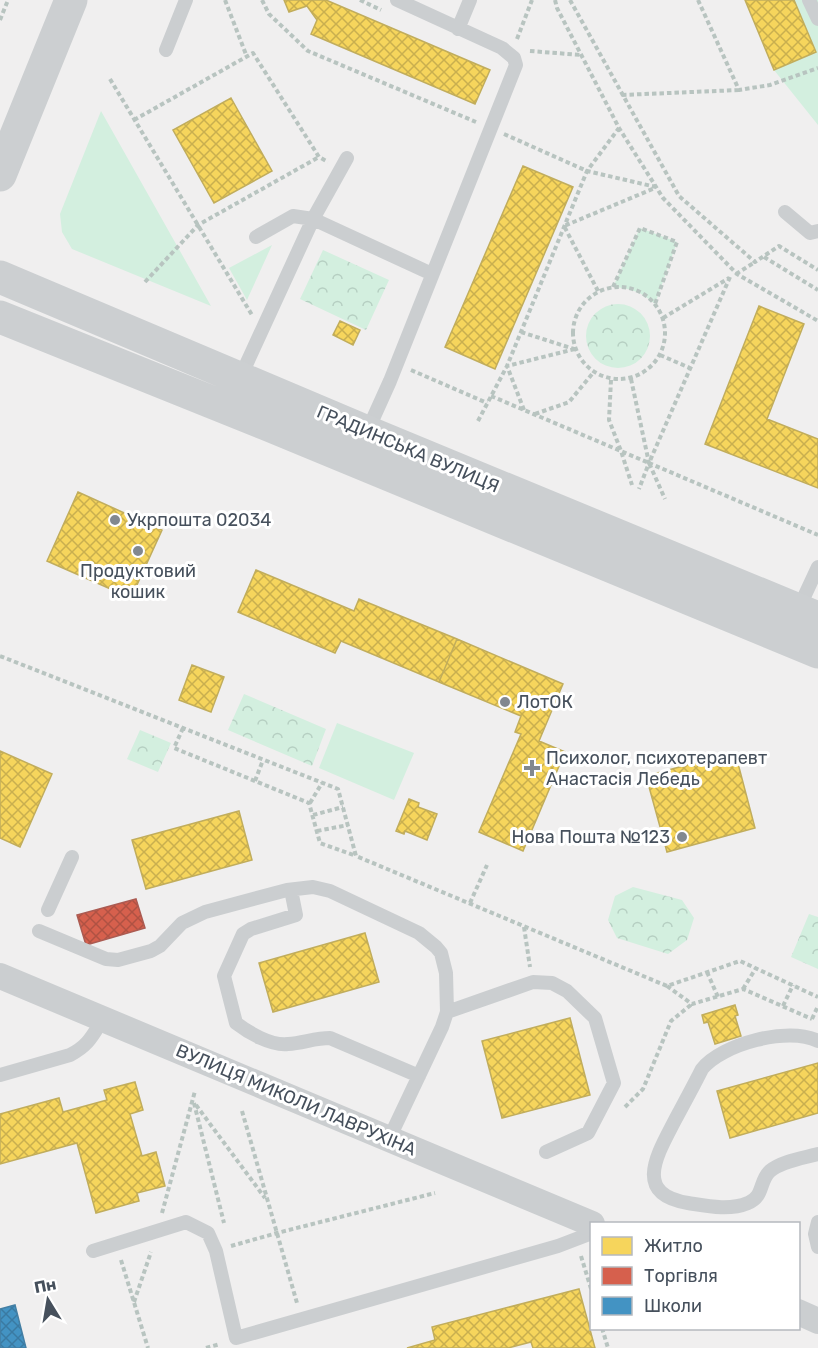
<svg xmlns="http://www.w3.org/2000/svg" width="818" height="1348" font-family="Rubik,sans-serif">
<defs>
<pattern id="forest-crowns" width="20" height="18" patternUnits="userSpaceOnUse" patternTransform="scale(1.5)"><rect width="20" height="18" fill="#d3efdf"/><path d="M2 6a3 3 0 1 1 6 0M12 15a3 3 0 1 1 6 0" fill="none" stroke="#b6cfc2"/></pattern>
<pattern id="homes-cross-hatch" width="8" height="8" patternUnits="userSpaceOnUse" patternTransform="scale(1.5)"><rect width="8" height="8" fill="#f6d55c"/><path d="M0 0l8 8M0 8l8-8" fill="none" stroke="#c9af4f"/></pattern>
<pattern id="shops-cross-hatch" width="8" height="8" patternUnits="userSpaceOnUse" patternTransform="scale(1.5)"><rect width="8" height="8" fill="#d6604d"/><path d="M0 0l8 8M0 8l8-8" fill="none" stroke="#af5243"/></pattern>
<pattern id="schools-cross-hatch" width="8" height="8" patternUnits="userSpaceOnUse" patternTransform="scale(1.5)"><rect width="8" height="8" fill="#4393c3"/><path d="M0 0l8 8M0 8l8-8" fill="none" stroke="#3a7aa2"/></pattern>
</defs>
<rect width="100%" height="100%" fill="#f0efef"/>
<path fill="#d3efdf" d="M794,0H818V125L774,70L816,52Z
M101,111L211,306L72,249L62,232L60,214Z
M640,228L677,242L655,304C641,292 631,288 613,287Z
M272,245L247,300L229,268Z
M337,723L414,753L394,800L319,768Z"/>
<path fill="url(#forest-crowns)" d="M323,250L389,280L366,330L300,299Z
M586 336a32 32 0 1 1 64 0a32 32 0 1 1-64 0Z
M244,694L326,729L312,766L228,730Z
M140,730L171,743L158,772L127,759Z
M633,887L682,900L694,918L687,940L668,954L617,938L608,920L615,896Z
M809,914L818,917V969L791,957Z"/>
<path fill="url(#homes-cross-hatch)" stroke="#c1ad5c" stroke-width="1.5" d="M284,0H326L490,70L475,104L311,34L317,20L307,6L289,12Z
M745,0H794L816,52L774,70Z
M231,98L272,171L214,203L173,130Z
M523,166L573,187L495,369L445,347Z
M759,306L804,324L767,419L818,439V488L705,444Z
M340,321L360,330L353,345L333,335Z
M78,492L162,530L131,598L47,561Z
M256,570L354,611L359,599L457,639L439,682L341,641L335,653L238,612Z
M457,639L563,684L539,741L565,752L523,851L479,832L521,734L515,732L521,716L439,682Z
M192,665L224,677L211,712L179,700Z
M0,751L52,774L20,847L0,838Z
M735,752L755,828L667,852L646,776Z
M409,799L419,803L418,807L437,814L427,840L405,831L404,834L396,831Z
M239,811L252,860L146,889L132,840Z
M365,933L379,982L273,1012L259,963Z
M735,1005L738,1015L735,1016L741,1036L715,1044L708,1022L704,1023L702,1015Z
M570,1018L590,1095L502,1118L482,1041Z
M818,1063V1113L730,1138L717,1091Z
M135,1082L143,1110L130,1114L142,1156L156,1152L165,1186L137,1193L139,1201L96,1213L77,1143L0,1164V1114L59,1098L63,1112L107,1100L104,1090Z
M579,1289L595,1348H533L531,1342L508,1348H407L435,1340L432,1327Z"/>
<path fill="url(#shops-cross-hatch)" stroke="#ab5b52" stroke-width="1.5" d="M136,899L145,928L86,945L77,915Z"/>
<path fill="url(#schools-cross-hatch)" stroke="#447fa4" stroke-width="1.5" d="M15,1305L26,1348H0V1309Z"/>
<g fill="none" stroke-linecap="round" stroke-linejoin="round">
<path stroke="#b8c4c0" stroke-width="4" stroke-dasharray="4.5 3" stroke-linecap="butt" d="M225,0L247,57
M262,0L269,14L308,51L476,122
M360,0L381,10
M555,0L557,8L619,128L663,198L737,274L818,321
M570,0L679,196L755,262L779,246L818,270
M698,0L739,90L770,85L818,68
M0,20L8,0
M517,39L532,0
M530,51L581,55
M110,79L252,315
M622,95L739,90
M134,120L253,53L319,157L328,162
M504,134L587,171L656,187
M764,257L818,290
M736,274L755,262
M730,277L649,463L818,535
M145,282L198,225L319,157
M573 333a46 46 0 1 1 92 0a46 46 0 1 1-92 0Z
M613,287L640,228L677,242L655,304
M598,291L564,226L655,188
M663,318L729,278
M521,332L574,349
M660,355L690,368
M411,370L487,403
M631,379L649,463L639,489
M611,380L609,420L621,451L632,485
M491,396L649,463L665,499
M524,410L507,366L587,171L619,128
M535,414L569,402L593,373
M478,421L507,366L575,349
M0,656L338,789L356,856L667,986L740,961L818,997
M183,728L174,748L309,803L320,843L356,856
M255,781L263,760
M310,803L322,783
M313,815L343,807
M317,831L348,825
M470,903L487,865
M524,927L530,967
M707,972L718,997
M667,986L692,1004L743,989L812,1019
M743,989L756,968
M783,1006L793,985
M812,1019L818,1006
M194,1103L224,1223
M196,1105L265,1198
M625,1107L643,1089L671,1021L692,1004
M242,1111L297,1303
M162,1213L195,1091
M231,1246L277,1233L435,1193
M581,1256L592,1292
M121,1260L148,1348
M134,1302L151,1252
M602,1328L608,1348
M206,1348L220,1344"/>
<path stroke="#cbced0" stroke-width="14" d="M809,0L818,19
M458,29L470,0
M166,50L186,0
M785,212L810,233L818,231
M256,237L293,216L313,219L432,274
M240,378L313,219L347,158
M367,432L390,381L516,65L514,58L502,48L397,0
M798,610L818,567
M291,890L296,915L251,929L243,934L224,976L236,1023C249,1033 271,1046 288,1044C303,1043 315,1038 330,1038L419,1076
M48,910L72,857
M39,931L106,959L118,960L151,951L160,946L182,923L205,912L287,890L313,887L330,891L419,933L436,947L441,953L446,973L447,1012L442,1027L389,1139
M447,1012L533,982L552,983L567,991L595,1018L614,1083L588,1133L546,1152
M818,1041C788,1026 722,1044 702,1069C693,1087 683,1105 674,1122C657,1155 633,1194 688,1203C707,1206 729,1211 748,1203C764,1197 759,1181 770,1171C782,1161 804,1158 818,1154
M0,1075L70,1055C89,1045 92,1036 103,1019
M818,1222L815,1234L818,1247
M93,1251L186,1222L208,1233L216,1251L236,1338L558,1246L592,1233"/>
<path stroke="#cbced0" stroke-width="26" d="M0,976L592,1224
M798,1312L818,1321"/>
<path stroke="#cccfd1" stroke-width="33" d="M0,175L71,0
M0,277L367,432L818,618
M0,317L266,424L818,652"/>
</g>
<g fill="#82888f" stroke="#fff" stroke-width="2">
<circle cx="115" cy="520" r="6"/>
<circle cx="138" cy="551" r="6"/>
<circle cx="505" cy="702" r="6"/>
<path d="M529 759h6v6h6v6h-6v6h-6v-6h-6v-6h6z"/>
<circle cx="682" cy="837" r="6"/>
</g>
<g text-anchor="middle" stroke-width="6" stroke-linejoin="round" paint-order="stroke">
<g font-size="18" fill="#46505c" stroke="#fff">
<text transform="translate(408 449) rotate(23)" y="6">ГРАДИНСЬКА ВУЛИЦЯ</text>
<text transform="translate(296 1100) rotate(23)" y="6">ВУЛИЦЯ МИКОЛИ ЛАВРУХІНА</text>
</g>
<g font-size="18" fill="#46505c" stroke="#fff" text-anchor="start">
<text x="127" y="526">Укрпошта 02034</text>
<text x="138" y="577" text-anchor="middle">Продуктовий<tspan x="138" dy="21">кошик</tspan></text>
<text x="517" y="708">ЛотОК</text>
<text x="546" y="764">Психолог, психотерапевт<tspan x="546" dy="21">Анастасія Лебедь</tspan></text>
<text x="670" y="843" text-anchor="end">Нова Пошта №123</text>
</g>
</g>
<rect x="590" y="1222" width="210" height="108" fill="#ffffff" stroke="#b5b9be" stroke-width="1.5"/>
<rect x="602" y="1237" width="30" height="18" fill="#f6d55c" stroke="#b5b9be" stroke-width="1.5"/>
<text x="644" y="1252" font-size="18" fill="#46505c">Житло</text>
<rect x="602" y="1267" width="30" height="18" fill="#d6604d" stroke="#b5b9be" stroke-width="1.5"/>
<text x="644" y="1282" font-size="18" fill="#46505c">Торгівля</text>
<rect x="602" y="1297" width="30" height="18" fill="#4393c3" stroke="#b5b9be" stroke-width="1.5"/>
<text x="644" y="1312" font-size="18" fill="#46505c">Школи</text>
<g transform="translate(48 1300) rotate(349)" stroke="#ffffff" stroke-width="4.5" paint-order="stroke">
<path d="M0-4.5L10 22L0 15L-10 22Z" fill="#46505c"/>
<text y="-9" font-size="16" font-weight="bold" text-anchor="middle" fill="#46505c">Пн</text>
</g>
</svg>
